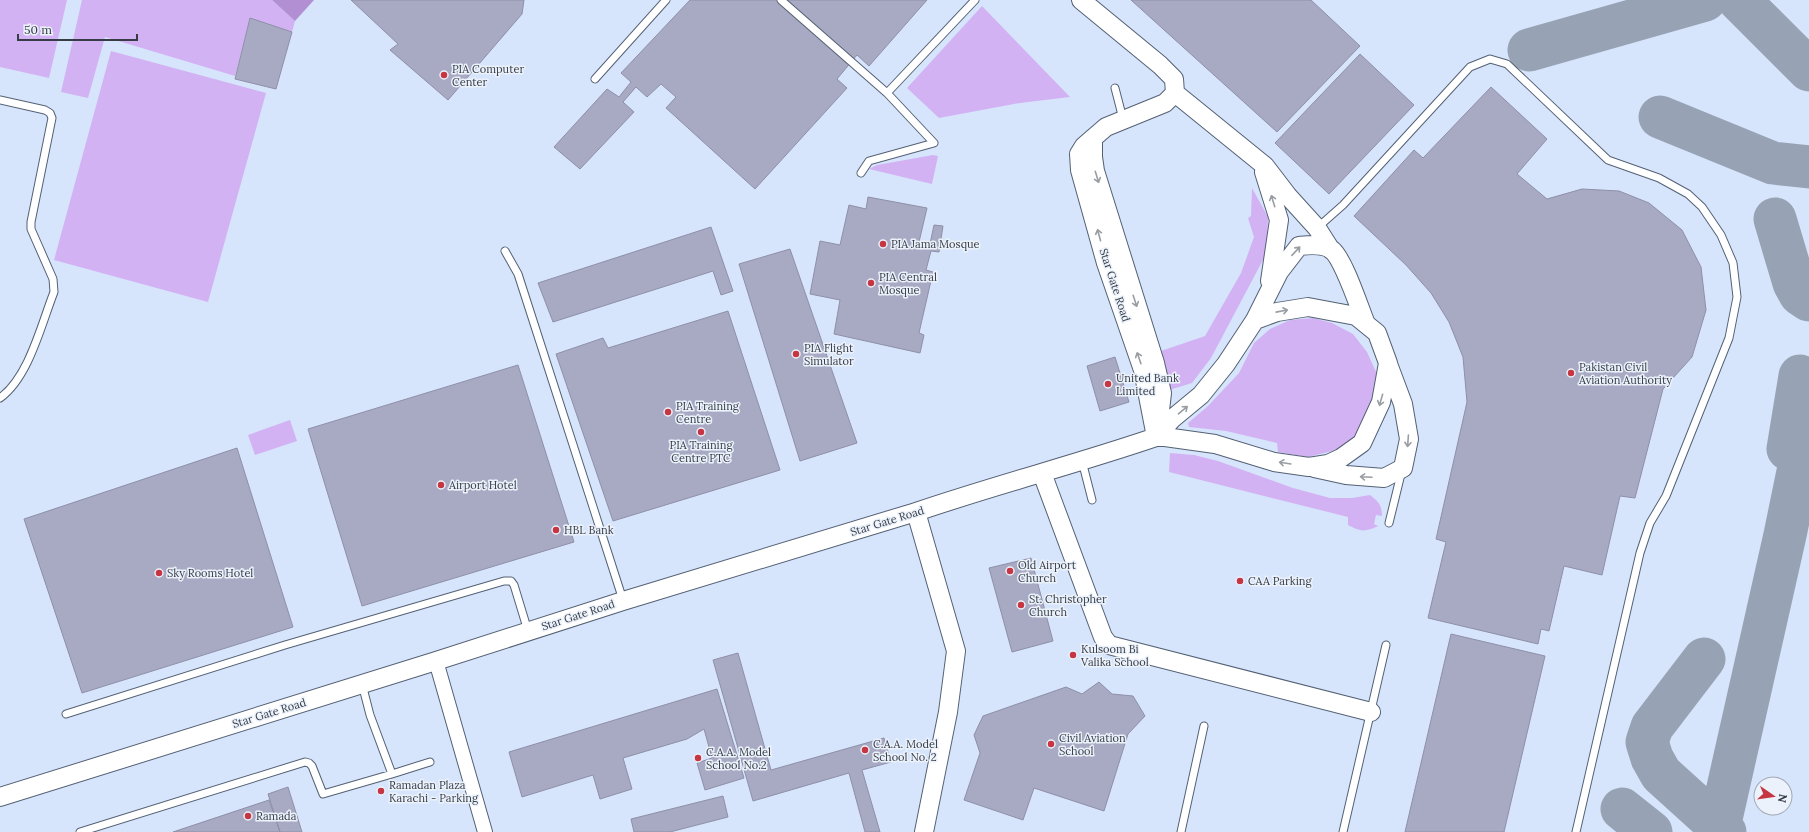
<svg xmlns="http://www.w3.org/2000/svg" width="1809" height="832" font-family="Lora,serif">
<rect width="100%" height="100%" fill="#d6e5fc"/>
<path fill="#d3b2f3" d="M0,0H67L49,78L0,67Z
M82,0H272L295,21L292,32L250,19L235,76L105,37L88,98L61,92Z
M982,6L1070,97L1020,103L939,118L907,88Z
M111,51L266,93L208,302L54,260Z
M933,155L938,156L932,184L869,169L877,165Z
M1252,188L1268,217L1267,248L1264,258L1211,358L1192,383L1169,390L1158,352L1205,336L1241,273L1254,237L1248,218L1251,216Z
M1313,318L1332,323L1353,334L1367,352L1377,374V397L1359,436L1346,446L1336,450L1308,457L1278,452L1277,443L1226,431L1189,427L1188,423L1208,406L1239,373L1254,343L1270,329L1290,320Z
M290,420L297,441L255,455L248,435Z
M1170,453L1194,455L1218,461L1293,488L1330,498H1352L1370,495C1378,501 1382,505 1382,516L1376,515L1374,524L1378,526C1366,532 1360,532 1348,525V517L1169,472Z"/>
<path fill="#b18fd2" d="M272,0H314L295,21Z"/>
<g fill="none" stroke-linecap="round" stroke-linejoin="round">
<path stroke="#97a2b4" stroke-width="43" d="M1739,0L1809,70
M1529,50L1705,0
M1660,117L1773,163L1809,167
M1775,219L1794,283L1800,294L1809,300
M1788,449L1800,376
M1704,659L1652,727L1647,742L1652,758L1661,774L1725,832
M1622,809L1651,832
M1718,832L1785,535L1809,418"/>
</g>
<path fill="#a8a9c2" stroke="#8e90a8" d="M351,0H524L522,14L448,100L390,50L398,44Z
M690,0H927L869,66L857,55L837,79L847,88L755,189L666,108L676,97L661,84L647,97L636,87L623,102L634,112L580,169L554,147L607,89L619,97L631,82L621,73Z
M1131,0H1311L1360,46L1277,132Z
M250,18L292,32L276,89L235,79Z
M1360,54L1414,105L1329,194L1275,143Z
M1491,87L1547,139L1517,174L1547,199L1582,189L1619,191L1649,203L1682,230L1701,267L1706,310L1692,357L1663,389L1635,498L1620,496L1602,575L1564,566L1549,631L1541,629L1538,644L1428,618L1446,542L1436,539L1467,402L1463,357L1449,322L1431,293L1406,265L1354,216L1414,150L1423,158Z
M868,197L927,208L919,242L930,244L934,225L943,226L939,252L931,251L926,270L933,272L919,333L924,335L920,353L834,334L840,300L810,294L820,241L840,245L849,205L866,209Z
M711,227L733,291L721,295L713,271L553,322L538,283Z
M790,249L857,443L800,461L739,264Z
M728,311L780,470L613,521L556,354L603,338L608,348Z
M1115,357L1129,402L1100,411L1087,366Z
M518,365L574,542L362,606L308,429Z
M237,448L293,627L82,693L24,519Z
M1031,558L1053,641L1012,652L989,568Z
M1451,634L1545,656L1504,832H1405Z
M738,653L771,770L884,738L891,762L862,770L880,832H865L849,773L753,801L713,660Z
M1099,682L1112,694L1133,696L1145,716L1128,734L1104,811L1034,788L1023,820L964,800L980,753L974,735L983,716L1066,687L1082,694Z
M717,689L744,778L705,790L697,763L712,758L704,729L687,739L623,758L632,789L600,799L593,775L522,797L509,752Z
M288,787L302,832H280L268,794Z
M723,796L728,817L670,832H634L631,819Z
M269,800L280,832H173Z"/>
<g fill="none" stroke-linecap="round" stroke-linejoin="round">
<g stroke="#546174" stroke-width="9">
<path id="service" d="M781,0L887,93
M595,79L666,0
M1115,88L1123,119
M0,100L45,110L50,113L52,118L31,222V229L53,279L54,292C41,325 29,377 0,398
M861,173L869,161L934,143L887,93L975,0
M1317,228L1343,205L1470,67L1490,59L1507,64L1608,160L1659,178L1688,194L1702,207L1721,235L1733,263L1737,297L1729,338L1666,496L1650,523L1640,553L1576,832
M505,251L518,274L623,600
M1082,461L1092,500
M1389,523L1402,470
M66,714L285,645L504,581H511L514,585L528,631
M392,774L430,762
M80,832L305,762L309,763L312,766L323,794L392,774L370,715L362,684
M1181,832L1204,726
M1343,832L1386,645"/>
</g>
<g stroke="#546174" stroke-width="16">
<path id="minor" d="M436,661L485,832"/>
</g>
<g stroke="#546174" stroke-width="20">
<path id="tertiary" d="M1081,0L1160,65L1174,79L1175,93L1165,103L1106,127L1084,146L1079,154L1080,170L1106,263L1143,370L1156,437
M1175,93L1265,166L1288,196L1317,228L1331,250
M1093,138V157L1095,171L1155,363L1162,393L1159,419
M1264,172L1279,220L1270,281
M1255,320L1279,272L1299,246C1309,245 1323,243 1332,250C1344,260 1359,307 1366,324
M1314,468L1346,475L1384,478L1403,468L1409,439L1403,404L1388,364
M1042,473L1103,637L1109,645L1371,712
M916,512L956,651L948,712L924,832
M0,797L436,661L623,601L916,512C995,485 1077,464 1156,437H1165L1215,444L1274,462L1309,467L1328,464L1341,458L1362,443L1381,402L1388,363L1377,333L1356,316L1308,307L1277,312L1255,320L1226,364L1201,395L1172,419L1156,437"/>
</g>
<use href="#service" stroke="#fff" stroke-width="7"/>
<use href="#minor" stroke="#fff" stroke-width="14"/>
<use href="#tertiary" stroke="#fff" stroke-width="18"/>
</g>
<defs><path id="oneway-shaft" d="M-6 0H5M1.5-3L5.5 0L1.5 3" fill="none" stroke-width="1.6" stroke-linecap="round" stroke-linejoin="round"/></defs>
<g stroke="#9a9ea2">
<use href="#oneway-shaft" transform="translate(1097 177) rotate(73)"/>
<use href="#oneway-shaft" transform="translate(1273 201) rotate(-107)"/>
<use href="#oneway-shaft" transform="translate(1099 235) rotate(-105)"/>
<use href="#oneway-shaft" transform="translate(1296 251) rotate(-47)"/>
<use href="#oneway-shaft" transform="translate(1135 301) rotate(72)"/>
<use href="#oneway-shaft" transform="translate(1282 311) rotate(-11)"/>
<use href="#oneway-shaft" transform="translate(1139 358) rotate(-109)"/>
<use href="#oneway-shaft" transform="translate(1381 400) rotate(106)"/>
<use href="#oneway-shaft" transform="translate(1183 410) rotate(-40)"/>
<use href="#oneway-shaft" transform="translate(1408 441) rotate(94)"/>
<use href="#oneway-shaft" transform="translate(1285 463) rotate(-171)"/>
<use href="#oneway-shaft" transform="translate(1366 477) rotate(-177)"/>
</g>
<g fill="#c53542" stroke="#ecf2fb" stroke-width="1.5">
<circle cx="444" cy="75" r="4"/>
<circle cx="883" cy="244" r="4"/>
<circle cx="871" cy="283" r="4"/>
<circle cx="796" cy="354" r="4"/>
<circle cx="1571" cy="373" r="4"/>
<circle cx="1108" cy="384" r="4"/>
<circle cx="668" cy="412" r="4"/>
<circle cx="701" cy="432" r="4"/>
<circle cx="441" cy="485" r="4"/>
<circle cx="556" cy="530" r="4"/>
<circle cx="1010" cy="571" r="4"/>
<circle cx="159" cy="573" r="4"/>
<circle cx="1240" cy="581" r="4"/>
<circle cx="1021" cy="605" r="4"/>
<circle cx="1073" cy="655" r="4"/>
<circle cx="1051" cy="744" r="4"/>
<circle cx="865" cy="750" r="4"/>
<circle cx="698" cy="758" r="4"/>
<circle cx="381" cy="791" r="4"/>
<circle cx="248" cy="816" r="4"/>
</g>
<g text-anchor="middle" stroke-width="3" stroke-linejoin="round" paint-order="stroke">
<g font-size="11" fill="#363c45" stroke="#ecf2fb" text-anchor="start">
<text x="452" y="73">PIA Computer<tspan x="452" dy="13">Center</tspan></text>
<text x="891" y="248">PIA Jama Mosque</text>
<text x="879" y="281">PIA Central<tspan x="879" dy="13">Mosque</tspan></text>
<text x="804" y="352">PIA Flight<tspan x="804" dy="13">Simulator</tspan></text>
<text x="1579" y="371">Pakistan Civil<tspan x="1579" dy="13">Aviation Authority</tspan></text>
<text x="1116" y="382">United Bank<tspan x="1116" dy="13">Limited</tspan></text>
<text x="676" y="410">PIA Training<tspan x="676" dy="13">Centre</tspan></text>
<text x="701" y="449" text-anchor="middle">PIA Training<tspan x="701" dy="13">Centre PTC</tspan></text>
<text x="449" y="489">Airport Hotel</text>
<text x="564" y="534">HBL Bank</text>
<text x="1018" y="569">Old Airport<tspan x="1018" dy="13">Church</tspan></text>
<text x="167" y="577">Sky Rooms Hotel</text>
<text x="1248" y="585">CAA Parking</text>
<text x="1029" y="603">St. Christopher<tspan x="1029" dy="13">Church</tspan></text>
<text x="1081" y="653">Kulsoom Bi<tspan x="1081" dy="13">Valika School</tspan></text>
<text x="1059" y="742">Civil Aviation<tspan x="1059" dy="13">School</tspan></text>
<text x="873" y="748">C.A.A. Model<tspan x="873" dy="13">School No. 2</tspan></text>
<text x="706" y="756">C.A.A. Model<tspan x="706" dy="13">School No.2</tspan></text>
<text x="389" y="789">Ramadan Plaza<tspan x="389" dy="13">Karachi - Parking</tspan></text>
<text x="256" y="820">Ramada</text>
</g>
<g font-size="11" fill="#363c45" stroke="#ecf2fb">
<text transform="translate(1115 285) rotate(72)" y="4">Star Gate Road</text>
<text transform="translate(887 521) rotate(-17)" y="4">Star Gate Road</text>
<text transform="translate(578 615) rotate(-18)" y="4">Star Gate Road</text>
<text transform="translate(269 713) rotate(-17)" y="4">Star Gate Road</text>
</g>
</g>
<g transform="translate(1773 796) rotate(103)"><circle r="19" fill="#ecf2fb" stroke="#a3a9b2"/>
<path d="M0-3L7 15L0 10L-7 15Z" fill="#c53542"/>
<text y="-6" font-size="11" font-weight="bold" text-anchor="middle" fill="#363c45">N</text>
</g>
<path d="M18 34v6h119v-6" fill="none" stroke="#363c45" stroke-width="2"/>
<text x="24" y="34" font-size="12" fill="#363c45" stroke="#ecf2fb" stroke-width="3" paint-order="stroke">50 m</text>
</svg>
